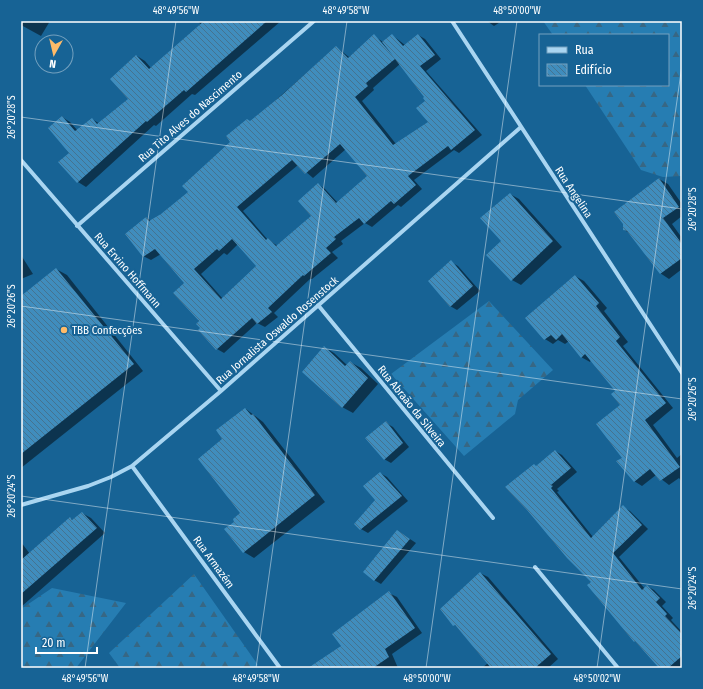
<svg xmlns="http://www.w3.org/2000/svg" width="703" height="689" font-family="'Fira Sans Condensed',sans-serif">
<defs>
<pattern id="forest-firs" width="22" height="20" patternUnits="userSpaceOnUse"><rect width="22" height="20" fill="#267db2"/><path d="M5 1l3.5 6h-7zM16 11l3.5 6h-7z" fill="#376784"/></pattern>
<pattern id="building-back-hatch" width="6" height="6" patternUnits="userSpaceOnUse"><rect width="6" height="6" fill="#408dbd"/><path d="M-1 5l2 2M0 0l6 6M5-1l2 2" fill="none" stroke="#457390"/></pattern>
</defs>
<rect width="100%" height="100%" fill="#176395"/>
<path fill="url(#forest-firs)" d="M543,21H682V176L663,177L641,170L585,85H668V35H553Z
M489,301L553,370L518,400L515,414L464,456L391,374Z
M194,574L258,665L254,668H120L109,653Z
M52,588L126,603L76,668H21V609Z"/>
<path fill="#0007" fill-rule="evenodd" d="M21,21H50L41,36L21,25Z
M198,21H281L195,95L192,94L156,126L154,125L86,187L78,182L59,162L70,153L62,117L70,122L78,131L92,119L100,124L129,99L137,56L145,61L151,68L201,25Z
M487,21H502L494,26Z
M392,35L405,45L418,35L425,39L441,59L426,71L482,135L459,153L454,150L414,180L422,189L401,207L398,205L372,227L365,223L341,241L343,244L332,252L338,258L312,279H310L274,313L278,317L265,327L257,323L224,353L217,349L201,328L185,283L161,254L151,260L143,256L146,218L152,221L162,215L189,192L251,122L336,47L349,57L374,36L383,42ZM400,64L425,97L430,123L396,144L362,101L374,90L373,88ZM346,149L369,176L338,203L325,189L318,184L313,216L278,246L268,240L243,211L298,165L313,178ZM238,244L258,266L223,299L201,274L224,253L227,255Z
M659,179L668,184L682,204V216L672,224L682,238V269L669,279L660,273L630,233L624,230Z
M510,194L519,199L562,247L521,285L512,280L502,241Z
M21,255L33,274L21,279Z
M451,262L458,266L480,291L457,310L450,306Z
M56,269L67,275L143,371L21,468V297Z
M575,276L584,281L607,308L604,311L628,342L623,346L673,408L653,425L677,458L682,454V482L679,478L669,485L656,475L642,486L634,481L623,458L621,406L616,392L591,360L590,362L581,357L569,341L565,344L558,340L553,344L545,339Z
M324,347L334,353L347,365L350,362L361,368L378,384L353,413L342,407Z
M246,409L263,422L325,502L254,558L244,552L235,522L241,513L224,440Z
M386,423L393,427L409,447L391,463L384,459Z
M555,451L562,455L577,472L557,489L559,491L557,492L593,537L623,507L630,511L648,529L619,557L645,589L647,586L654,590L666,602L662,606L673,618L671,620L682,632V666L680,668H661L592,582L536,467Z
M380,473L387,477L408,501L368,533L361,529L376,500Z
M82,513L91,518L105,533L21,607V542L30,554L70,518L73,520Z
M404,535L416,543L381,584L374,580Z
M480,573L488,577L558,659L548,668H482L488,663L441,609Z
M389,593L397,597L422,633L392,654L398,668H327L342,646Z"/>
<path fill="url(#building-back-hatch)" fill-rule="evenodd" d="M204,21H267L186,92L184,90L147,122L146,121L77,183L58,162L69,153L48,128L62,116L75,131L92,118L97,124L128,99L110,79L136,55L149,69Z
M374,34L394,57L382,42L392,34L403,46L418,34L435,55L420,66L475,130L451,150L448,146L408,176L416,185L394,204L391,201L364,224L359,218L334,237L336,239L326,248L331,253L304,276L303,275L268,308L272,312L257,324L252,318L216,350L198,330L200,328L196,324L199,321L173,293L184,283L155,249L143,257L125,234L146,217L149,221L161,214L188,192L182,186L230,142L226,136L247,119L250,121L282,95L336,46L348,58ZM395,59L424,97L423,98L425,101L416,108L428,122L393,145L355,97L368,86L366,83ZM340,144L367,176L336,203L318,183L298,201L311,216L276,246L268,238L266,240L237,207L292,160L305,174ZM232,239L256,266L221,299L194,269L217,249L219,251Z
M659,178L679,207L663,218L682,244V258L660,274L627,231L623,230V224L614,212Z
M510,193L553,241L511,281L486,255L501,241L480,218Z
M451,260L473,286L450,307L428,281Z
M56,268L134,364L21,454V296Z
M575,275L599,303L596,306L620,337L616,341L666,403L645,420L680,467L660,481L650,469L634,482L616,461L622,458L596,424L620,405L611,394L615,391L585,354L581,358L562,334L556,340L551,335L544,340L525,318Z
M324,346L345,366L350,361L368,378L342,408L302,372Z
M245,408L251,415L253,414L315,495L243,553L224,529L234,522L233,519L240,513L198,459L222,439L216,430Z
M386,421L403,443L384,460L365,438Z
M555,450L571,468L551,485L553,486L551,488L591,538L623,505L642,525L613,553L642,590L647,585L660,598L656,602L667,614L665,616L682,634V656L668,668H659L635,641L634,642L587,585L591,582L567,558L527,510L505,487L534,464L536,466Z
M380,472L402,496L360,530L354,524L375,500L363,486Z
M82,512L97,528L21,594V560L70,517L72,520Z
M397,530L410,539L374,581L363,572Z
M480,572L551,654L535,668H491L455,625L453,626L440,609Z
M389,591L415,628L385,649L389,657L373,668H308L341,646L332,634Z"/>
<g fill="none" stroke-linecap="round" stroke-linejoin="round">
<path stroke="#a9d5f1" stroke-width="4" d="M452,21L682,373
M21,160L221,391
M77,226L314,21
M318,305L493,518
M132,466L280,668
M21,505L88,486L111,477L132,466L221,391L521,127
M535,567L618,668"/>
</g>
<path fill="none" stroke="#fff" stroke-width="1" stroke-opacity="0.45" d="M21,117L682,209M21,306L682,399M21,496L682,589M85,668L176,21M256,668L347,21M426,668L517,21M597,668L682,65"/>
<circle fill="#ffbb68" stroke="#176395" stroke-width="1.5" cx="64" cy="330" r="4"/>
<g text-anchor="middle" stroke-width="4" stroke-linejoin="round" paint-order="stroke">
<g font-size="11" fill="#fff" stroke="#176395">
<text transform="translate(190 116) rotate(-41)" y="4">Rua Tito Alves do Nascimento</text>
<text transform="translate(574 192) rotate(57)" y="4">Rua Angelina</text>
<text transform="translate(128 270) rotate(49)" y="4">Rua Ervino Hoffmann</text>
<text transform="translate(277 330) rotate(-41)" y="4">Rua Jornalista Oswaldo Rosenstock</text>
<text transform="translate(412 406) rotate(51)" y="4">Rua Abraão da Silveira</text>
<text transform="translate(214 562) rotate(54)" y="4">Rua Armazém</text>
</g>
<g font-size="11" fill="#fff" stroke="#176395" text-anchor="start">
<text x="72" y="334">TBB Confecções</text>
</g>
</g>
<rect width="703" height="689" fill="none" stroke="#176395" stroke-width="44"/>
<rect x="539" y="34" width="130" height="52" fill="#176395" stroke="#74a1bf"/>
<rect x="547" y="47" width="20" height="6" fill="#a9d5f1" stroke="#74a1bf"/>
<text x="575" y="54" font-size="12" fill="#ffffff">Rua</text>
<rect x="547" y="64" width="20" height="12" fill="url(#building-back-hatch)" stroke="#74a1bf"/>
<text x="575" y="74" font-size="12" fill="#ffffff">Edifício</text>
<g transform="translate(54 54) rotate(188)"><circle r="19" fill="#176395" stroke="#74a1bf"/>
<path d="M0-3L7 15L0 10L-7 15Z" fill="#ffbb68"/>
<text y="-6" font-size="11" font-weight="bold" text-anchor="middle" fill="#ffffff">N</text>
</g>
<path d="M36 647v6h61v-6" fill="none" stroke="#ffffff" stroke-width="2"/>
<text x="42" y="647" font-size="12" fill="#ffffff" stroke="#176395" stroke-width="3" paint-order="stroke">20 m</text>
<rect x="22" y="22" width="659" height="645" fill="none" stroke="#fff" stroke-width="1.5"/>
<g font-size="10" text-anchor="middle" fill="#fff">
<text x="176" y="14">48°49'56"W</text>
<text x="346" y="14">48°49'58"W</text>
<text x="517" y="14">48°50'00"W</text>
<text transform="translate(11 117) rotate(-90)" y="4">26°20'28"S</text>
<text transform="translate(692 209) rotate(-90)" y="4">26°20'28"S</text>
<text transform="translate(11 306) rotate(-90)" y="4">26°20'26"S</text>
<text transform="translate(692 399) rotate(-90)" y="4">26°20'26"S</text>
<text transform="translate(11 496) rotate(-90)" y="4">26°20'24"S</text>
<text transform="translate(692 588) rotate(-90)" y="4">26°20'24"S</text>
<text x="85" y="682">48°49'56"W</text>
<text x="256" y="682">48°49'58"W</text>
<text x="427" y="682">48°50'00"W</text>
<text x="597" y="682">48°50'02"W</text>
</g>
</svg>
